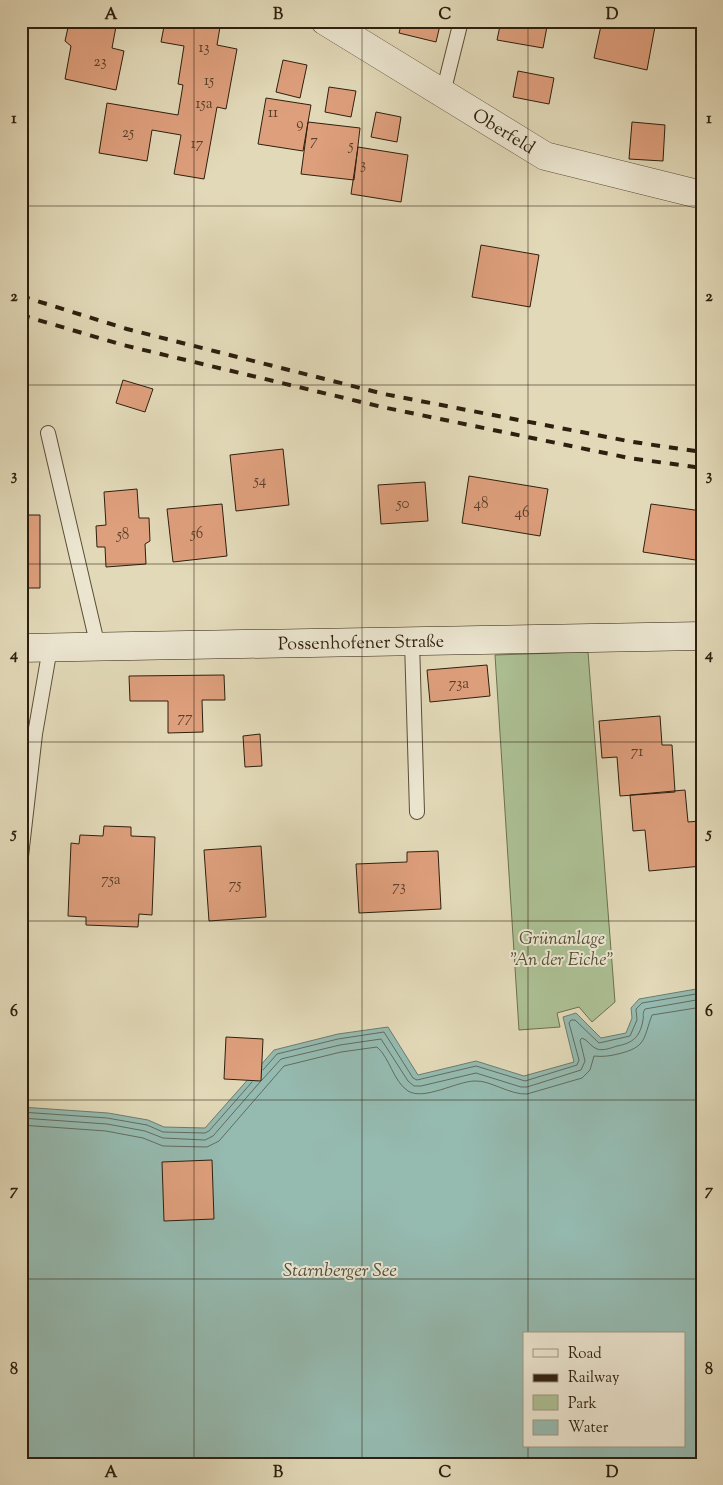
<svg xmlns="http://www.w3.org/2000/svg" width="723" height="1485" font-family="'Sorts Mill Goudy',serif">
<rect width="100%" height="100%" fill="#e2d9b8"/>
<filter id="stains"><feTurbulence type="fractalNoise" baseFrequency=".004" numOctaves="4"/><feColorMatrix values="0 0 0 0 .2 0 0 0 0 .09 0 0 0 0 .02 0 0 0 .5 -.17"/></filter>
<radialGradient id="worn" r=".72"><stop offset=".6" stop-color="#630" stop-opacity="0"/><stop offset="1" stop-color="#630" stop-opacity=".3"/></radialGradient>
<path fill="#acc094" stroke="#6d7051" d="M588,652L615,1002L592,1022L579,1007L557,1013L560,1027L519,1030L495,655Z"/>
<path fill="#95bab0" stroke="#6c7c6f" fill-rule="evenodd" d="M702,988V1464H21V1107L108,1113L148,1120L164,1127L205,1128L274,1050L338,1034L388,1027L418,1075L476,1061L524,1076L574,1062L563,1017L576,1013L601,1038L626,1033L632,1018L631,1008L639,999ZM524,1334H684V1446H524Z"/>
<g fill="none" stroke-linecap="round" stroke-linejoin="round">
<path stroke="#626c5f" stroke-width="1" d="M263,1070L277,1054L338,1039L384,1032L413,1078L417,1080L476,1066L525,1081L577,1065L579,1060L569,1023L571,1020H575L599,1043L630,1036L637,1020L636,1009L642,1003L702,993
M262,1080L281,1059L340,1045L381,1039L408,1081L414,1086H421L476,1073L521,1087H527L581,1070L585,1061L580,1040L582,1038C588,1040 591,1047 597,1049C603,1051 611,1048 617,1046C633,1043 640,1037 643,1020C644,1015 642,1014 645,1009L702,999
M21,1112L107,1118L147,1125L163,1132L205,1133L209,1131L252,1082
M21,1118L107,1124L145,1131L163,1138L205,1140L213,1136L260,1082
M21,1125L106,1131L143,1138L163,1146L207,1147L219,1141L284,1066L341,1052L377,1047C390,1058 393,1081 408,1091C424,1101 457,1081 475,1081C490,1080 510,1095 527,1094L582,1078L590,1070L594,1056C602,1057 610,1056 618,1054C647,1047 643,1039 652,1015L702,1007"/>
</g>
<path fill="#de9f7c" stroke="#2e1f0e" d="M61,21H117L112,48L124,51L116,90L65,79L71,46L65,41L69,23Z
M165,21H221L217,45L237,49L226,109L217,107L204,179L174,174L181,135L152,130L147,161L99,153L107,103L178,115L183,85L178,84L184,46L161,42Z
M402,21H441L436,42L399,33Z
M501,21H548L543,48L497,40Z
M602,21H656L647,70L594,58Z
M283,60L307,65L300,98L276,92Z
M518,71L554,78L549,104L513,97Z
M329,87L356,91L351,117L325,112Z
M266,98L311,105L303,151L258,144Z
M376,112L401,117L397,142L371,137Z
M308,122L360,128L354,180L301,174Z
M632,122L665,125L663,161L629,159Z
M358,147L408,155L401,202L351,194Z
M481,245L539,255L530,307L472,297Z
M123,380L153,389L145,412L116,403Z
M283,449L289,505L236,511L230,455Z
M469,476L548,489L540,536L462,523Z
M425,482L428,521L381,524L378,485Z
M137,489L139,518H149L150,541L145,544L146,564L106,567L105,547H97L96,526L106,525L104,492Z
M222,504L227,556L173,562L167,509Z
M651,504L702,511V561L643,552Z
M21,515H40V588H21Z
M487,665L490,696L430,702L427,670Z
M224,675L225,700H202L203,732L168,733V701H130L129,676Z
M660,716L662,745H672L675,792L620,796L617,757L602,758L599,721Z
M260,734L262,766L245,767L243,736Z
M685,790L688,822L699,821L702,866L649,871L645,830L633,831L630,795Z
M104,826L131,827V836L155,837L152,915L139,914L138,927L86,925V917L68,916L71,843L79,844L80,835L103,836Z
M261,846L266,917L209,921L204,850Z
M438,851L441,909L359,913L356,864L407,862V852Z
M226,1037L263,1039L261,1081L224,1079Z
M212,1160L214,1219L164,1221L162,1162Z"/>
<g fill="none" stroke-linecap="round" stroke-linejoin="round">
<g stroke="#5b4e38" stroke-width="16">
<path id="service" d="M443,93L461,21
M48,433L98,647
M412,642L417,812
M21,856L35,734L50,648"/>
</g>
<g stroke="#5b4e38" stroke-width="29">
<g id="minor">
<path id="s1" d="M325,21L545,156L702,195"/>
</g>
</g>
<g stroke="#2e1f0e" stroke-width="29">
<g id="secondary">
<path id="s2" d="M21,648L702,636"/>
</g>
</g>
<use href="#service" stroke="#ece6d1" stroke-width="14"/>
<use href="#minor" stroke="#ece6d1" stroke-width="28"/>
<use href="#secondary" stroke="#ece6d1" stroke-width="28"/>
<path stroke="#2e1f0e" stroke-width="4" stroke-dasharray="9 9" stroke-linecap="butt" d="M21,296L127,329L384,394L633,442L702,452
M21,315L123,345L382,407L629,458L702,468"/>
</g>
<path fill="none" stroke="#2e1f0e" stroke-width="1" stroke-opacity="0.55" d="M194,21V1464M362,21V1464M528,21V1334M21,206H702M21,385H702M21,564H702M21,742H702M21,921H702M21,1100H702M21,1279H702M528,1446V1464"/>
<g text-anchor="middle" stroke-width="4" stroke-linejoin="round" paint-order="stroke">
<g font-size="15" fill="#5a3f2a">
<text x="204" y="52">13</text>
<text x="100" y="66">23</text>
<text x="209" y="85">15</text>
<text x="204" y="108">15a</text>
<text x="273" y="117">11</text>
<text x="300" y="128">9</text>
<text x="128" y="137">25</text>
<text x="314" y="145">7</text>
<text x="197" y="148">17</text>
<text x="351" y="150">5</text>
<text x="363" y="169">3</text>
<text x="260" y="485">54</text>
<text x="403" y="508">50</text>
<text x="481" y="508">48</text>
<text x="522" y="517">46</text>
<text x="197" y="538">56</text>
<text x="123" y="539">58</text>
<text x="459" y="688">73a</text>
<text x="185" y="722">77</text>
<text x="637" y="756">71</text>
<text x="111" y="884">75a</text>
<text x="235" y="889">75</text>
<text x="399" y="891">73</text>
</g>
<g font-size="18" fill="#2e1f0e" stroke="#ece6d1">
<text dy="6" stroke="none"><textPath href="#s1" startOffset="210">Oberfeld</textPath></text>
<text dy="6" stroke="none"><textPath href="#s2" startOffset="340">Possenhofener Straße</textPath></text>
</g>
<g font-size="18" font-style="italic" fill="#544f36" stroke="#ece6d1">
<text x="562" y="944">Grünanlage<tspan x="562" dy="21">"An der Eiche"</tspan></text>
</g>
<g font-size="19" font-style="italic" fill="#4d4e3f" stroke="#ece6d1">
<text x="340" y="1276">Starnberger See</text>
</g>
</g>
<rect width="723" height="1485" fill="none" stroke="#e2d9b8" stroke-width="55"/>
<rect x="523" y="1332" width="162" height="115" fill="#ece6d1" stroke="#a09683"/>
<rect x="533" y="1349" width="25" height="8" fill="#ece6d1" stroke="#a09683"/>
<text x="568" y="1358" font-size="15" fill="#2e1f0e">Road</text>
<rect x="533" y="1374" width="25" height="8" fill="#2e1f0e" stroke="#a09683"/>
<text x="568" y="1382" font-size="15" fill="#2e1f0e">Railway</text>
<rect x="533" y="1395" width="25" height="15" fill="#acc094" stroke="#a09683"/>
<text x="568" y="1408" font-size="15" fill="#2e1f0e">Park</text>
<rect x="533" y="1420" width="25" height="15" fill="#95bab0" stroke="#a09683"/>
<text x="568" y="1432" font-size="15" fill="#2e1f0e">Water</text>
<rect x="28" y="28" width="668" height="1430" fill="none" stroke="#2e1f0e" stroke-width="2"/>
<g font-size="16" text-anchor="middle" font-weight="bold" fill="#2e1f0e">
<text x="111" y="19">A</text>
<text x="278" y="19">B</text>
<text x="445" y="19">C</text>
<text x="612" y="19">D</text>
<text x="14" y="123">1</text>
<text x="709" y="123">1</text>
<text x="14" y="301">2</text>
<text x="709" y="301">2</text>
<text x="14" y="480">3</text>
<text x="709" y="480">3</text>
<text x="14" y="659">4</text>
<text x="709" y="659">4</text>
<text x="14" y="838">5</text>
<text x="709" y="838">5</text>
<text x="14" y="1016">6</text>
<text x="709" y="1016">6</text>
<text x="14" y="1195">7</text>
<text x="709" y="1195">7</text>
<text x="14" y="1374">8</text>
<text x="709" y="1374">8</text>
<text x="111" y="1477">A</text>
<text x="278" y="1477">B</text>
<text x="445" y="1477">C</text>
<text x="612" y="1477">D</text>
</g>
<rect width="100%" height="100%" filter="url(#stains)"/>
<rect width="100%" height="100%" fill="url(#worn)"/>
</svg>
